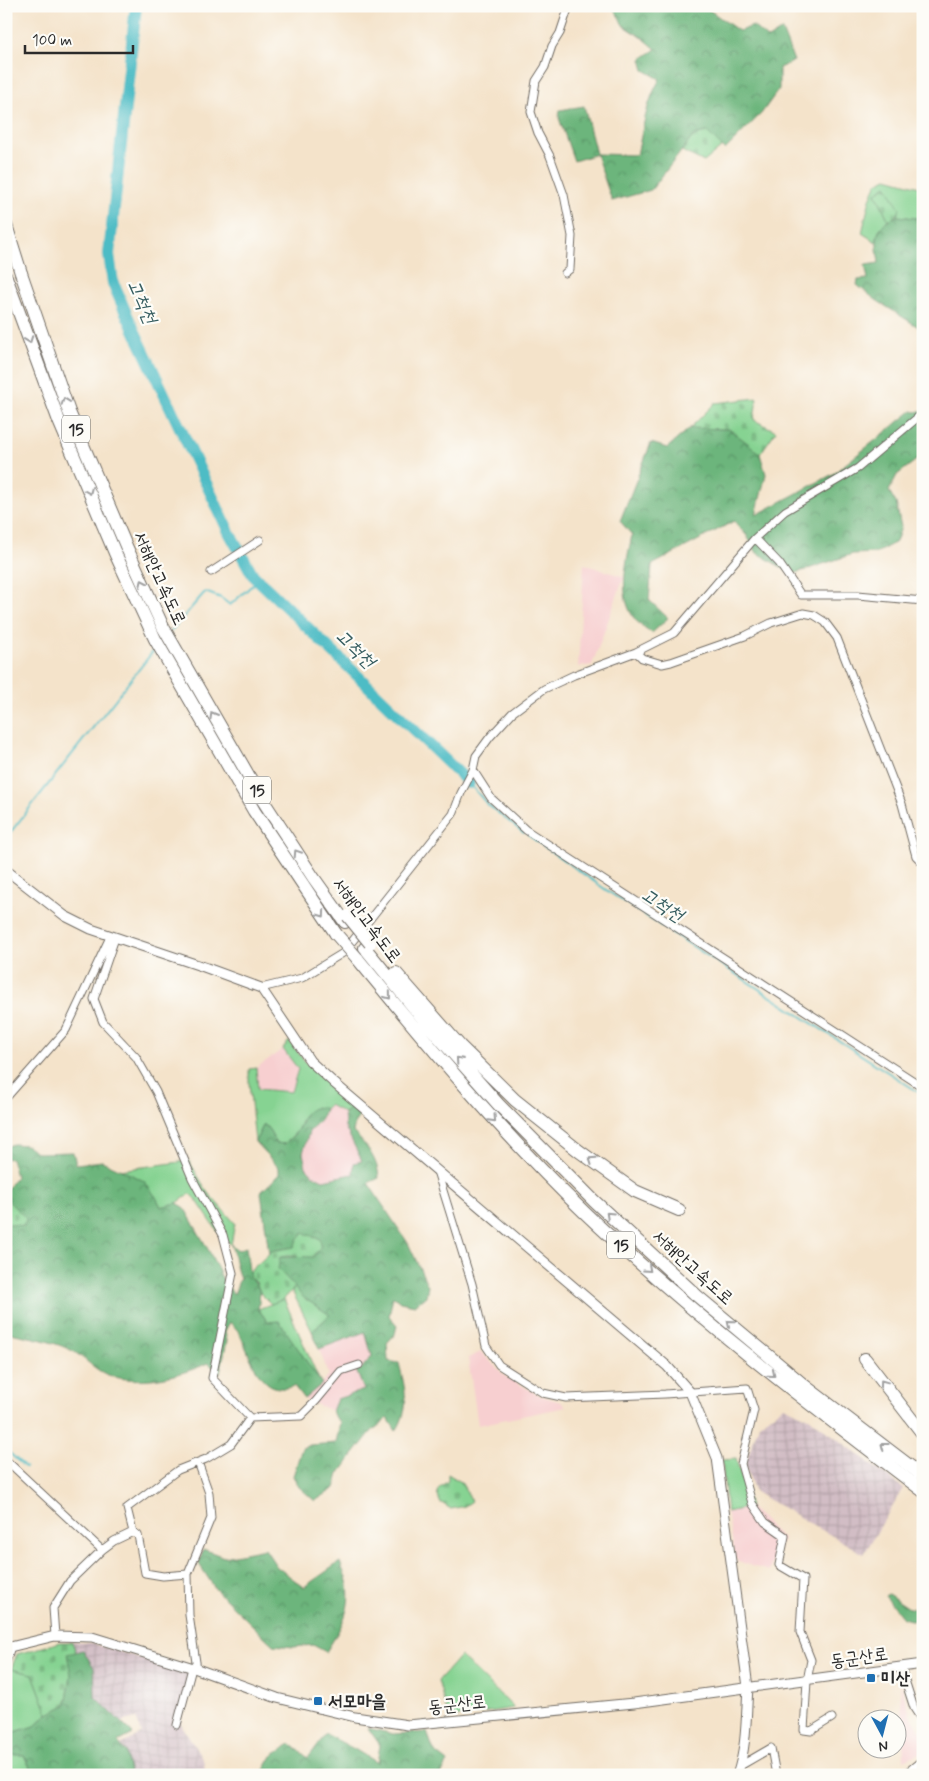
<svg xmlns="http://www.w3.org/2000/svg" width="929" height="1781" font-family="Mynerve,'Poor Story',sans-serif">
<defs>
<pattern id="industrial-grid" width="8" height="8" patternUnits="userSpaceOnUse" patternTransform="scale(1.25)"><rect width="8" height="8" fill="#d2bdc5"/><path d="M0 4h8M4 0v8" fill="none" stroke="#b4a3a9"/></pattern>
<pattern id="forest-crowns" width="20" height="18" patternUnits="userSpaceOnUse" patternTransform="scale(1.25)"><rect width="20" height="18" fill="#6cb57c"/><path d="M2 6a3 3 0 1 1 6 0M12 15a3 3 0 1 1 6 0" fill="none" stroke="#599366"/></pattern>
<pattern id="cemetery-stones" width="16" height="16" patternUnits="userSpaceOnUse" patternTransform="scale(1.25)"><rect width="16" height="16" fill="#86d392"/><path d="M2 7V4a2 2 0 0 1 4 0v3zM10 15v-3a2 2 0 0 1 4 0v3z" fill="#74b57e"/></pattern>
</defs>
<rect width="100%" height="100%" fill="#fdfcf7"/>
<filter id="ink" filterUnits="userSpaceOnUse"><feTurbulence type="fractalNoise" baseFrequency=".02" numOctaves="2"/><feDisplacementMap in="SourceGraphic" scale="10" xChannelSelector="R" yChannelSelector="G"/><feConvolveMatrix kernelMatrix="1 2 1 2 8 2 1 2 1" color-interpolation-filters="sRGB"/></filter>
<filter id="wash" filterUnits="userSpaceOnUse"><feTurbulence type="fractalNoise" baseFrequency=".0096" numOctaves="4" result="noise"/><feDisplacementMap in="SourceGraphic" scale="20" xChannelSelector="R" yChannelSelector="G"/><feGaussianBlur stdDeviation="1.12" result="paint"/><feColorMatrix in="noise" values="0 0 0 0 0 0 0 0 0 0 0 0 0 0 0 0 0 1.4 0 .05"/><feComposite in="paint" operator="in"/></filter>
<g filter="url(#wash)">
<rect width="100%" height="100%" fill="#f4e3ca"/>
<path fill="#f7cfd0" d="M584,564L624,577L592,665L578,667Z
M283,1049L298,1069L291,1093L258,1089L256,1068Z
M328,1105L344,1113L345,1127L362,1161L353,1174L323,1180L313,1175L305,1167L303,1153L309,1131L322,1117L325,1109Z
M366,1332L372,1356L361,1369L357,1370L364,1390L337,1399L332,1411L304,1399L329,1375L319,1349Z
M481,1352L506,1377L541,1396L561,1402L566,1407L478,1425L468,1358Z
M750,1507L783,1539L769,1571L751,1566L736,1560L727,1512Z
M900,1682L911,1716L923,1734V1752L904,1760Z"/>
<path fill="url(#industrial-grid)" d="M784,1406L811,1419L903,1488L864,1554L755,1492L745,1465L759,1424Z
M72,1642L91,1643L193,1674L180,1722L204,1762L205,1775H130L126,1752L121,1745L142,1733L136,1718L121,1722L95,1697L94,1670L83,1650L76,1652Z"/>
<path fill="#86d392" stroke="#587f5e" d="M887,178L923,188V217L915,218L897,216L899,209L886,185L876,193L888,219L879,230L876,242L862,233L870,199L877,183Z
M289,1041L303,1059L351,1107L344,1113L329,1105L325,1109L321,1107L304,1115L297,1131L285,1144L275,1143L270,1131L264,1124L255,1142L249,1083V1069L256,1068L258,1089L291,1092L298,1069L283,1049Z
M188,1159L208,1193L235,1223L231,1245L218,1232L197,1201L190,1194L177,1203L161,1207C153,1190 138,1177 120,1170L180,1162Z
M295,1287L304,1298L331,1315L312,1331L292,1291Z
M284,1299L321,1384L279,1322H268L258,1309Z
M736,1459L750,1507L727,1512L722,1460Z
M460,1656L514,1708L449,1718L438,1681Z
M11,1669L33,1674L48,1714L35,1726L7,1734L24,1755L32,1772L6,1775V1681Z"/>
<path fill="url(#forest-crowns)" stroke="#4c7054" d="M647,6L705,7L739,31L753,26L768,39L782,30L794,61L779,68V89L761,114L725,150L707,132L694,135L651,190L612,201L596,154L574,161L559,118L560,110L584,106L596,154L637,155C643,129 646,102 660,79L644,70L641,59L656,49L643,38L623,25L613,7L642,11Z
M897,216L915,218L923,217V330L876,300L857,285L858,280L868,279L865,265L879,263C877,248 873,234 886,222C889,219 893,218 897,216Z
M923,410V455L897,475L889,491L896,503L901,527L896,542L876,553L853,554L793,574L757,553L747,536L734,521L652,565L649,600L668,618L652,633C647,629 638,624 634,618C617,594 627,561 632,535L620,521L651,443L667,448L690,428L729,429L749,444L760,454L766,474L756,515L833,474L912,411L916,412Z
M321,1107L325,1109L322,1117L309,1132L303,1153L306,1167L313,1175L323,1180L353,1174L354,1163L362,1161L345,1127L344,1113L351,1107L360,1115L355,1122L353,1132C366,1145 378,1159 379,1178L368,1183L408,1243L428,1286L426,1296L415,1305L400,1302L393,1296L389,1316L397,1325L395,1334L387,1343L388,1361L399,1363C405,1388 411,1408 396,1431L388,1418L372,1431L353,1455L339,1474L335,1488L315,1501L299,1487L293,1476L302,1448L310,1445L336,1443L340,1422L335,1418L332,1411L337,1399L364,1390L356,1370L361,1369L372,1356L365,1332L319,1349L312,1331L330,1315L304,1298L277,1269L280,1257H297L298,1238L294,1247L272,1251L269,1254L261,1192L279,1175V1168L255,1142L264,1124L270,1131L275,1143L285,1144C289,1140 293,1136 296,1132C306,1119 300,1109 321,1107Z
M13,1144L26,1145L38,1153L73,1152L76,1164L102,1161L134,1176L144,1181L156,1197L161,1207L177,1203L184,1207L209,1251L224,1282L234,1294L240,1278C235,1267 235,1256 231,1245L238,1250L246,1247L250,1278C262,1286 260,1297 258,1309L268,1322L279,1321L322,1384L304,1399L294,1386C258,1399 251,1353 238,1331C236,1328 232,1325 230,1322L225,1331L227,1341L220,1373L208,1363C180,1376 142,1385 111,1376C94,1371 84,1356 69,1349C49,1340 28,1337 6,1332V1223L24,1226L26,1219L6,1199C6,1189 9,1185 16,1177L11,1158L6,1159V1147Z
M203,1549L224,1557L265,1549L277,1567L304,1587L340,1562C342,1569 347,1578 348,1585C352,1611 339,1631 326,1652L313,1645L294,1647L273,1645L216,1590L199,1564Z
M888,1594L909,1608L923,1609V1625L922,1623L903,1618L885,1596Z
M83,1650L94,1668L95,1697L133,1734L118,1742L126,1752L130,1775H13L32,1771L24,1755H9L7,1734L35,1726L48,1714L66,1705L71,1675L67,1654Z
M368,1728L393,1734L427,1732L434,1751L448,1762L441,1775H261L272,1756L291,1744L308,1758L326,1734L356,1750L377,1763L380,1745Z"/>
<path fill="url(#cemetery-stones)" stroke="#587f5e" d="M707,132L722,147L704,162L682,151L694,135Z
M886,185L900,209C897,215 895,219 888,219L876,193Z
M757,398L754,420L776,431L760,454L749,444L729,429L690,428L715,403Z
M6,1199L26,1218L24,1226L6,1223Z
M304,1233L320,1239L321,1246L313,1257L287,1256L280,1257L278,1269L295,1287L284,1299L271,1304L261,1294L256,1282L250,1278L249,1272L272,1251L294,1247L298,1238Z
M448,1474L461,1482L472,1501L465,1506L451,1509L440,1502L437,1492L440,1487L448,1481Z
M61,1642H72L76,1652L67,1654L71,1675L66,1705L48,1714L33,1674L11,1669L17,1654Z"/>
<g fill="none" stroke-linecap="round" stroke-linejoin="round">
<path stroke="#4ebcc5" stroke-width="2" d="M171,631L205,592L221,598L230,605L258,580
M469,783L488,805L524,833
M528,835L609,892L923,1095
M6,838L155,649
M6,1450L25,1467"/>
<path stroke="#4ebcc5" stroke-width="12" d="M136,6L109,254L113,283L126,313L229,532L253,575L469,783"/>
</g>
</g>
<g filter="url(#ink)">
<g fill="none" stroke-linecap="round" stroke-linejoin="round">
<g stroke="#716b63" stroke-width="9">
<path id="minor" d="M920,6L923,10
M565,273L570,269L572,236L564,195L550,156L538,133L531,112L536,81L545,67L552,46L560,33L569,6
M755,538L779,563L801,595H858L923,601
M211,572L260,540
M636,652L642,658L662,664L671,662L745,636L771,623L803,613L814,615L825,622L837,638L902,804L916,856L923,863
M473,770L491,798L526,830L923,1087
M115,938L94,999L103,1022L136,1057L156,1092L192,1178L223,1235L233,1273L212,1378L250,1418
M261,988L302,978L343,953L453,814L461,793L473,770L476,756L490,737L512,713L544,689L574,675L636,652L674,633L755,538L785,511L858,468L923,413
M6,1098L66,1030L110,937
M437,1171L472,1284L486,1346L499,1365L543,1393L566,1398L665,1394L747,1388L754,1410L741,1464L752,1503L765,1522L785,1536L779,1565L803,1579L800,1632L811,1660L807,1681L804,1730L811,1731L832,1718
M6,1460L102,1550
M133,1532L138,1535L145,1573L163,1576L188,1574
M55,1636L53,1608L70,1581L102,1550L114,1541L133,1532L127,1508L178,1470L206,1459L231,1444L250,1418L301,1416L316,1401L341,1371L359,1365
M6,1663L11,1646
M901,1668L914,1708L923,1722
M197,1669L189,1615L188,1574L211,1518L209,1493L198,1462
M177,1725L192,1668
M740,1766L771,1748L776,1775"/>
</g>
<g stroke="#716b63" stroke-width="11">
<path id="tertiary" d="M6,870L65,916L91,929L204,967L261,988L310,1061L334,1083L667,1366L690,1392L717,1458L748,1687C746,1716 747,1747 737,1775
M6,1648L55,1636L92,1637L197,1669L277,1698L355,1717L408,1725L634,1703L923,1664"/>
</g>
<g stroke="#716b63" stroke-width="13">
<path id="trunk" d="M907,1775L923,1762"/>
</g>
<g stroke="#716b63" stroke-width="14">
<path id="motorway" d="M6,225L21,273L69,412L126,546L163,627L262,799L313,877L345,922
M6,277L59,421L115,553L155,639L254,811L336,934
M365,948L428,1025L498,1104L594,1201L696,1295L805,1386L923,1476
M357,958C429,1046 502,1133 584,1212C690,1313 806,1402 923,1491
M396,973L460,1046L515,1100L579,1151L635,1191L679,1210
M865,1359L923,1434"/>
</g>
<use href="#minor" stroke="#fff" stroke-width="7"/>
<use href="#tertiary" stroke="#fff" stroke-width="9"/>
<use href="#trunk" stroke="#fff" stroke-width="11"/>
<use href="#motorway" stroke="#fff" stroke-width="12"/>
<g stroke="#716b63" stroke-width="14" stroke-linecap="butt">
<path id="motorway-bridge" d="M348,916L370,943
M336,934L357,958"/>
</g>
<use href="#motorway-bridge" stroke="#fff" stroke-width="12"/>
</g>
<defs><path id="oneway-chevron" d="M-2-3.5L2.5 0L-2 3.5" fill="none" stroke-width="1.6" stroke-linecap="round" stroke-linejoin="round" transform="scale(1.25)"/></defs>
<g stroke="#a0a0a0">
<use href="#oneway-chevron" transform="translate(29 340) rotate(70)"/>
<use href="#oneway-chevron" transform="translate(65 401) rotate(-109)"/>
<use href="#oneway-chevron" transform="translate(89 491) rotate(67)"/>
<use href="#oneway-chevron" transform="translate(143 583) rotate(-114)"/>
<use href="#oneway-chevron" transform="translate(213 715) rotate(-120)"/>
<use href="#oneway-chevron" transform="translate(297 853) rotate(-123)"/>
<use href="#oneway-chevron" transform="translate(322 914) rotate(55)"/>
<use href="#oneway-chevron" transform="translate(388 996) rotate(51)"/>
<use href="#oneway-chevron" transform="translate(459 1060) rotate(-131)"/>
<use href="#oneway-chevron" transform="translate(493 1119) rotate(47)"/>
<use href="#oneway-chevron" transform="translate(592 1160) rotate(-145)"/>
<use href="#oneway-chevron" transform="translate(609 1215) rotate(-137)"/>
<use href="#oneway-chevron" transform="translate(648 1269) rotate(42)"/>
<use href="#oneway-chevron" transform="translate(730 1323) rotate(-140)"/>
<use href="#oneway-chevron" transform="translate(772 1374) rotate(40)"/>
<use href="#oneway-chevron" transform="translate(883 1383) rotate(-127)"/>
<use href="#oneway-chevron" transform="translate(884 1446) rotate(-143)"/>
</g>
</g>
<g fill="#1f6fb2" stroke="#fdfcf7" stroke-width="2">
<rect x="866" y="1673" width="10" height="10" rx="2.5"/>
<rect x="313" y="1696" width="10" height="10" rx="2.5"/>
</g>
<g text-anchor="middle" stroke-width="4.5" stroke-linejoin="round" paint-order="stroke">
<g fill="#fdfcf7" stroke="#6a6a68" stroke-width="1">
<rect x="62" y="415.5" width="28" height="27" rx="4"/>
<rect x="243" y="776.5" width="28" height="27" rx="4"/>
<rect x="607" y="1231.5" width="28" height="27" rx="4"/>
</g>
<g font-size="16" font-weight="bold" fill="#2b2b2b">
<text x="76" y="435">15</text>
<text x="257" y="796">15</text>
<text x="621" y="1251">15</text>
</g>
<g font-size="18" fill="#2b2b2b" stroke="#fdfcf7">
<text transform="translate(160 578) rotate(65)" y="6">서해안고속도로</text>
<text transform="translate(367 920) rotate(53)" y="6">서해안고속도로</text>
<text transform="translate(693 1267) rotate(42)" y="6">서해안고속도로</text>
<text transform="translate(859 1657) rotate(-8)" y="6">동군산로</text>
<text transform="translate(457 1704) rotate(-6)" y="6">동군산로</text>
</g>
<g font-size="18" font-weight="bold" fill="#2b2b2b" stroke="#fdfcf7" text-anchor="start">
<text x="881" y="1684">미산</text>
<text x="328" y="1707">서모마을</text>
</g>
<g font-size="19" font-style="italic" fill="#375e61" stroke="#fdfcf7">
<text transform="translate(143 301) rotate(66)" y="7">고척천</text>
<text transform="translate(356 648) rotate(44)" y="7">고척천</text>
<text transform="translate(663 904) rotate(33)" y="7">고척천</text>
</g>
</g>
<rect width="929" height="1781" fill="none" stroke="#fdfcf7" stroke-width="25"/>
<g transform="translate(882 1734) rotate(173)"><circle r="24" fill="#fdfcf7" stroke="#a9a8a5"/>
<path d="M0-4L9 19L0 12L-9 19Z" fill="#1f6fb2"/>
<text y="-8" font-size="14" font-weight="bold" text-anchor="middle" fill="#2b2b2b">N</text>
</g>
<path d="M25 45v8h108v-8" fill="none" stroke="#2b2b2b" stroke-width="2.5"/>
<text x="32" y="45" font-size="15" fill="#2b2b2b" stroke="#fdfcf7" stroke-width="4" paint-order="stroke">100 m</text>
</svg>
